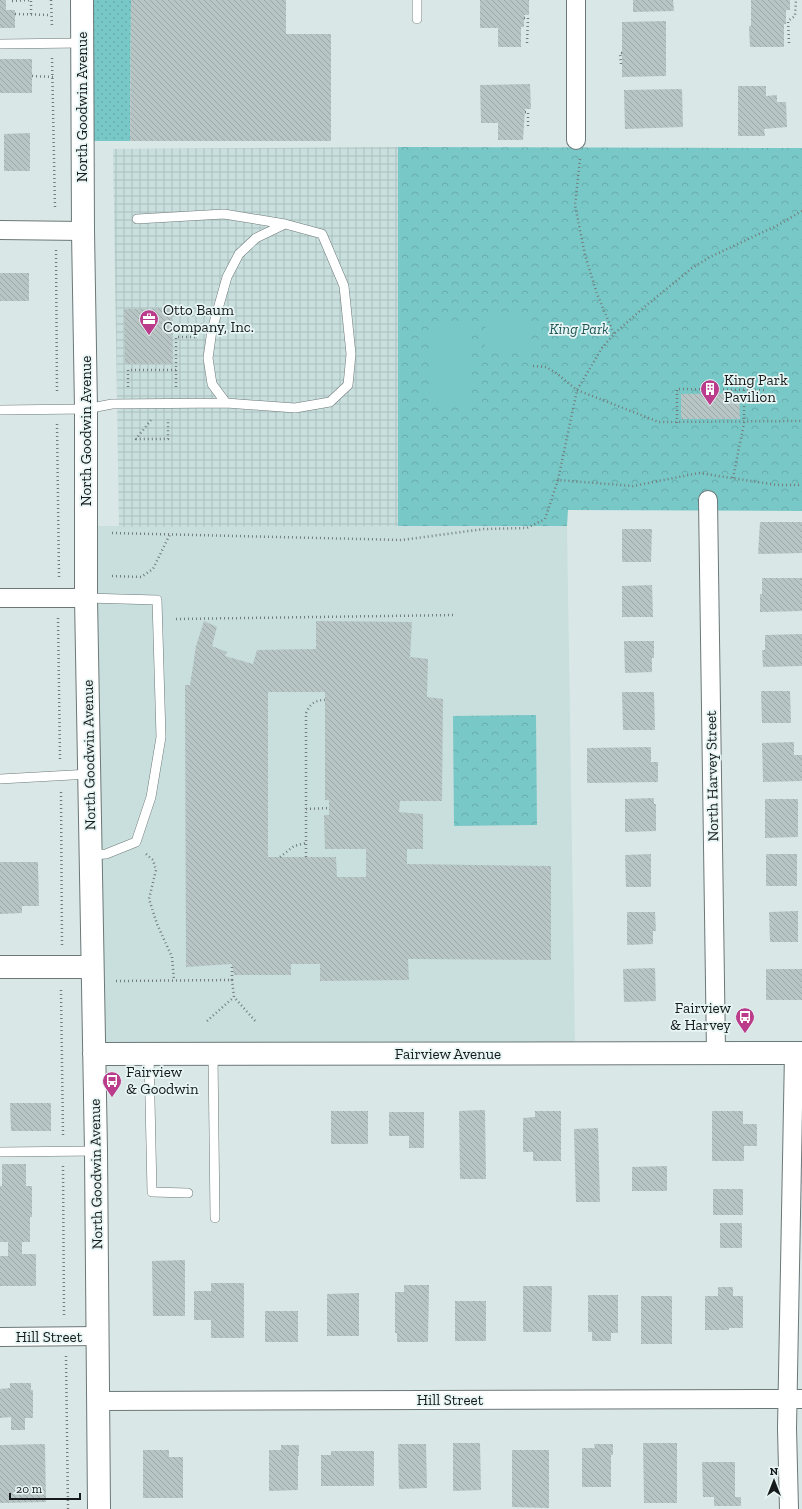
<svg xmlns="http://www.w3.org/2000/svg" width="802" height="1509" font-family="'Zilla Slab',serif">
<defs>
<pattern id="industrial-grid" width="8" height="8" patternUnits="userSpaceOnUse"><rect width="8" height="8" fill="#c8dfde"/><path d="M0 4h8M4 0v8" fill="none" stroke="#abbfbe"/></pattern>
<pattern id="grass-dots" width="8" height="8" patternUnits="userSpaceOnUse"><rect width="8" height="8" fill="#79c8c8"/><path d="M2 2h.1M6 6h.1" fill="none" stroke="#68abab" stroke-width="1.8" stroke-linecap="round"/></pattern>
<pattern id="park-crowns" width="20" height="18" patternUnits="userSpaceOnUse"><rect width="20" height="18" fill="#79c8c8"/><path d="M2 6a3 3 0 1 1 6 0M12 15a3 3 0 1 1 6 0" fill="none" stroke="#68abab"/></pattern>
<pattern id="building-back-hatch" width="6" height="6" patternUnits="userSpaceOnUse"><rect width="6" height="6" fill="#b8c5c5"/><path d="M-1 5l2 2M0 0l6 6M5-1l2 2" fill="none" stroke="#9da9a9"/></pattern>
</defs>
<rect width="100%" height="100%" fill="#dae7e7"/>
<path fill="#c8dfde" d="M93,526H567L575,1046L102,1047Z"/>
<path fill="url(#industrial-grid)" d="M398,147V526L119,527L113,149Z"/>
<path fill="url(#grass-dots)" d="M91,0H131L130,141H93Z"/>
<path fill="url(#park-crowns)" d="M398,147L802,148V511L568,510L567,526H398Z
M536,715L537,825L454,826L453,716Z"/>
<path fill="#79c8c8" d="M486,312L531,313L530,352H485Z
M432,322L471,323L468,406L430,404Z"/>
<path fill="url(#building-back-hatch)" fill-rule="evenodd" d="M0,0H6V10H15V28H0Z
M131,0H286V34H331V141H130Z
M480,0H529V15H524V27H521V47H498V28H480Z
M633,0H673L674,11L633,12Z
M751,0H790V10H786V24H784V47H750L749,26H751Z
M666,21V76L622,77V22Z
M0,59H32V93H0Z
M530,84L531,109H525L523,140H498V123H481L480,85Z
M738,86H766V96L777,95V102H786L787,127L764,129L765,136H738Z
M682,89L683,127L625,129L624,90Z
M30,133V171H4V134Z
M0,273H29V301H0Z
M172,308L173,364H125L124,309Z
M739,393L740,419H681V394Z
M760,522H802V553L758,554Z
M622,529H652L651,562H622Z
M762,578H802V611L760,612V594H762Z
M652,585L653,617H622V586Z
M204,621L217,627L212,646L227,652L225,656L253,664L257,650L316,649V621L412,622L410,657L428,659L427,697L443,699L442,801H400L399,812L423,814V849H407V864L551,866V960L408,959L409,980L320,981V964H291V975H234L232,964L186,967L185,685H190L196,646ZM268,692H325V800H329V815H324L325,849H366V877H337L336,857H268Z
M802,634V666L763,667L762,650H765V635Z
M624,641H654V658H652V672L625,673Z
M761,691H790L791,723H762Z
M622,692H654L655,730H623Z
M794,742V755H802V781L763,782L762,743Z
M651,747V762H658V782L587,783V748Z
M654,798V804H656V831L625,832V799Z
M765,799H798V837L765,838Z
M651,854V887H626L625,855Z
M766,854H797V886H766Z
M0,862H38L39,906H22V913L0,914Z
M798,911V942H770L769,912Z
M627,912H655L656,931H653V944L627,945Z
M655,968L656,1001L624,1002L623,969Z
M766,969H802V1000H766Z
M10,1103H51V1131H11Z
M485,1110L486,1179H460L459,1111Z
M331,1111H368V1144H331Z
M535,1111H561V1161H533V1152H523V1118L535,1117Z
M712,1111H743V1124H757V1146H744V1161H712Z
M389,1112H424V1148H409V1136H389Z
M598,1128L600,1202H576L574,1129Z
M2,1164H26V1186H32V1217H30V1242H22V1254H36V1286H0V1256H8V1242H0V1186H2Z
M667,1166V1191H632V1167Z
M713,1189H743V1215H713Z
M720,1223H742V1248H720Z
M185,1260V1316H153L152,1261Z
M211,1283H244V1338H211V1320H194V1291H211Z
M404,1285H429L428,1342H397V1333H395V1292H404Z
M523,1286H552L551,1332H523Z
M718,1287H733V1296H743V1328H729V1330H705V1296H718Z
M359,1293V1336H327V1294Z
M588,1295H618V1333H611V1341H592V1332H588Z
M641,1296H672V1344H641Z
M455,1301H486V1341H455Z
M265,1311H298V1342H265Z
M10,1383H31V1390H33V1418H25V1430H11V1417L0,1418V1389L10,1388Z
M453,1443H480L481,1490L453,1491Z
M643,1443H677V1503H644Z
M45,1444L46,1502L0,1503V1445Z
M398,1444H426L427,1488L399,1489Z
M594,1444H613V1455H611V1487H582V1448H595Z
M281,1445H299V1456H298V1490L269,1491V1450H281Z
M143,1450H169V1457H183V1498H143Z
M512,1450H549V1508L512,1507Z
M331,1451H374V1486H321V1455H331Z
M702,1462H735V1497H741V1506H714V1497H703Z"/>
<g fill="none" stroke-linecap="round" stroke-linejoin="round">
<g stroke="#6c7877" stroke-width="10">
<path id="lane" d="M417,0V19
M0,44L82,43
M226,403L212,384L208,358L212,330L227,277L239,254L256,238L285,224
M0,410L86,409L112,404L226,403L295,408L330,402L348,385L351,354L344,286L322,234L285,224L224,214L137,219
M86,598L157,600L161,737L151,797L136,842L106,854L91,855
M0,779L90,774
M149,1054L152,1192L188,1193
M213,1054L215,1218
M0,1152L96,1151"/>
</g>
<g stroke="#6c7877" stroke-width="20">
<path id="street" d="M576,0V140
M0,230L83,231
M708,500L716,1052
M0,598H86
M0,1337L98,1336
M98,1401L802,1399
M789,1509L787,1428L794,1053"/>
</g>
<g stroke="#6c7877" stroke-width="24">
<path id="secondary" d="M82,0L83,231L86,409V598L96,1151L99,1509
M0,967H92
M94,1054L802,1053"/>
</g>
<path stroke="#737b7b" stroke-width="2.5" stroke-dasharray="1 3" stroke-linecap="butt" d="M51,0L52,27
M12,1L31,0V15
M15,14L51,15
M524,18H528L527,43
M789,43L788,21L795,16L796,0
M52,58L55,209
M621,64L620,53H622
M32,76L53,77
M525,112H528V129
M580,159L575,205L585,255L597,294L614,334
M802,211L778,225L710,257L692,268L643,308L614,334L602,348L577,390L558,480L633,486L699,473L777,485H802
M56,250L57,393
M533,366L546,367L556,373L577,390L659,422L802,421
M128,387V370H176
M176,387V337H195
M151,420L136,439H168V419
M677,423V389L765,390
M57,424L59,577
M733,478L744,423V390
M112,533L402,540L484,529L527,528L545,519L558,480
M112,576L141,577L153,569L170,534
M58,618L60,759
M176,619L456,615
M61,792L62,945
M306,809L329,808
M146,854L153,860L156,870L149,899L157,924L172,957L174,980
M280,857L294,846L306,843
M306,857V713C310,704 315,700 325,700
M232,980V964
M116,981L232,980L234,997L256,1022
M61,990L63,1135
M207,1021L234,997
M63,1166L64,1315
M66,1356L68,1509"/>
<use href="#lane" stroke="#fff" stroke-width="9"/>
<use href="#street" stroke="#fff" stroke-width="18"/>
<use href="#secondary" stroke="#fff" stroke-width="22"/>
</g>
<defs>
<g id="office-pin" transform="scale(1)"><path d="M0 17L-7.5 6A9.5 9.5 0 1 1 7.5 6Z" fill="#ba3c8b" stroke="#e7f5f4"/><path d="M-6-3h4V-5.5h4V-3h4V5H-6ZM-1-4.5V-3h2v-1.5ZM-6 0V1H6V0Z" fill="#fff"/></g>
<g id="building-pin" transform="scale(1)"><path d="M0 17L-7.5 6A9.5 9.5 0 1 1 7.5 6Z" fill="#ba3c8b" stroke="#e7f5f4"/><path d="M-4-6H4V6H1V3H-1V6H-4ZM-2.5-4.3h1.7v1.8h-1.7ZM.8-4.3h1.7v1.8H.8ZM-2.5-1h1.7V.8h-1.7ZM.8-1h1.7V.8H.8Z" fill="#fff"/></g>
<g id="bus-pin" transform="scale(1)"><path d="M0 17L-7.5 6A9.5 9.5 0 1 1 7.5 6Z" fill="#ba3c8b" stroke="#e7f5f4"/><path d="M-5-6H5V4H4V6H2V4H-2V6H-4V4H-5ZM-3.5-4V0h7V-4ZM-3.5 1.2v1.5H-2V1.2ZM2 1.2v1.5H3.5V1.2Z" fill="#fff"/></g>
</defs>
<g fill-rule="evenodd">
<use href="#office-pin" x="149" y="319"/>
<use href="#building-pin" x="710" y="389"/>
<use href="#bus-pin" x="745" y="1017"/>
<use href="#bus-pin" x="112" y="1081"/>
</g>
<g text-anchor="middle" stroke-width="3.5" stroke-linejoin="round" paint-order="stroke">
<g font-size="15" fill="#161a1a" stroke="#e7f5f4">
<text transform="translate(82 107) rotate(-90)" y="5">North Goodwin Avenue</text>
<text transform="translate(86 431) rotate(-90)" y="5">North Goodwin Avenue</text>
<text transform="translate(89 755) rotate(-91)" y="5">North Goodwin Avenue</text>
<text transform="translate(712 776) rotate(-91)" y="5">North Harvey Street</text>
<text x="448" y="1059">Fairview Avenue</text>
<text transform="translate(96 1174) rotate(-91)" y="5">North Goodwin Avenue</text>
<text x="49" y="1342">Hill Street</text>
<text x="450" y="1405">Hill Street</text>
</g>
<g font-size="15" fill="#161a1a" stroke="#e7f5f4" text-anchor="start">
<text x="163" y="315">Otto Baum<tspan x="163" dy="17">Company, Inc.</tspan></text>
<text x="724" y="385">King Park<tspan x="724" dy="17">Pavilion</tspan></text>
<text x="731" y="1013" text-anchor="end">Fairview<tspan x="731" dy="17">&amp; Harvey</tspan></text>
<text x="126" y="1077">Fairview<tspan x="126" dy="17">&amp; Goodwin</tspan></text>
</g>
<g font-size="15" font-style="italic" fill="#1f5556" stroke="#e7f5f4">
<text x="579" y="334">King Park</text>
</g>
</g>
<g transform="translate(774 1481)" stroke="#e7f5f4" stroke-width="3" paint-order="stroke">
<path d="M0-3L7 15L0 10L-7 15Z" fill="#161a1a"/>
<text y="-6" font-size="11" font-weight="bold" text-anchor="middle" fill="#161a1a">N</text>
</g>
<path d="M10 1493v6h70v-6" fill="none" stroke="#161a1a" stroke-width="2"/>
<text x="16" y="1493" font-size="12" fill="#161a1a" stroke="#e7f5f4" stroke-width="3" paint-order="stroke">20 m</text>
</svg>
